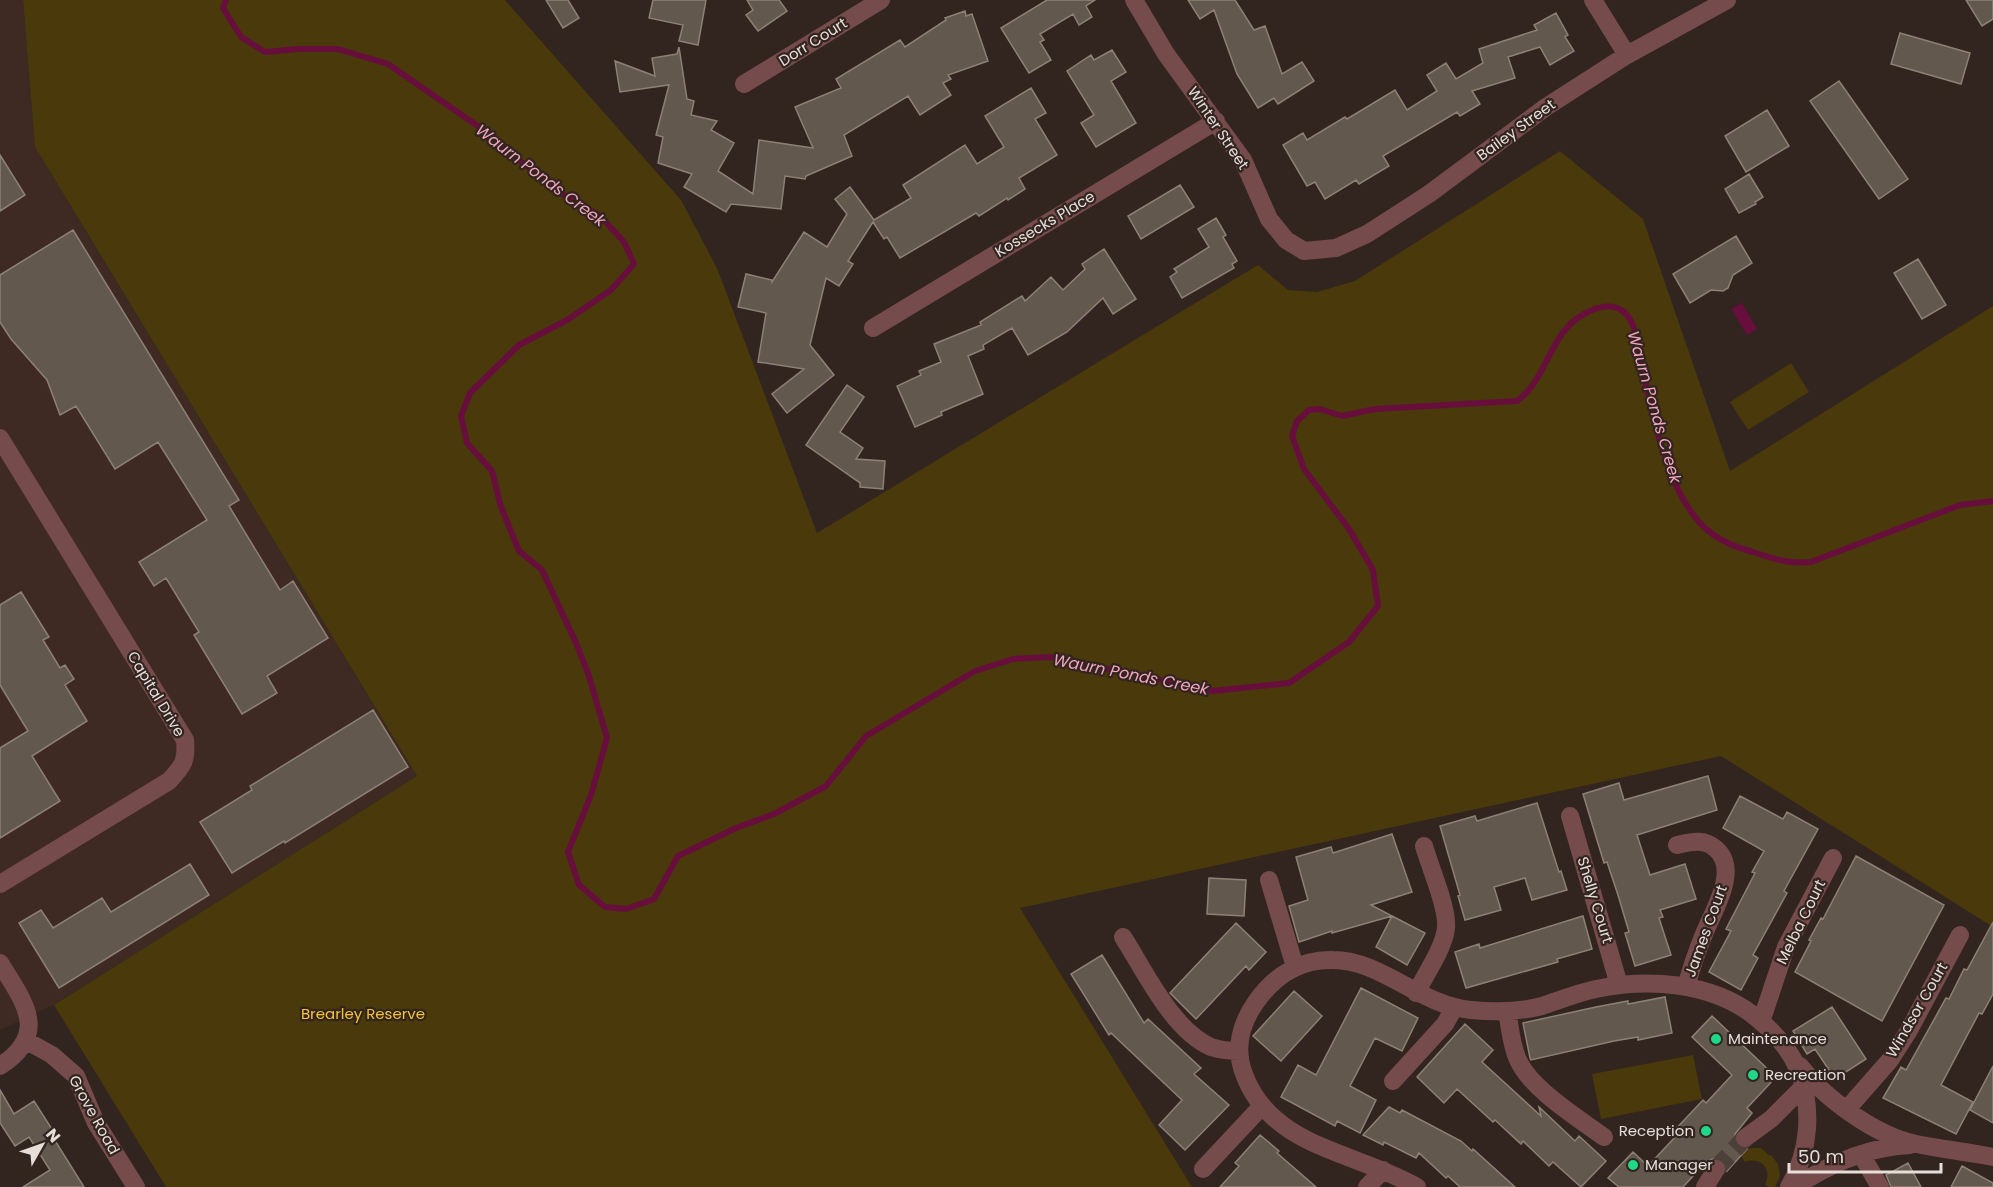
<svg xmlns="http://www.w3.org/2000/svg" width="1993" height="1187" font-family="Poppins,sans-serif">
<rect width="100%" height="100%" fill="#32241f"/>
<path fill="#3e2a22" d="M0,0H23L35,147L417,776L54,1005L0,1030Z"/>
<path fill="#49390b" d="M23,0H505L681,200L717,268L817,533L1258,265L1288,290L1317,292L1355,281L1560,151L1643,219L1730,471L1993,306V927L1721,756L1020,908L1192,1187H166L54,1005L417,776L35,147Z
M1791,363L1809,392L1748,430L1730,402Z
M1693,1055L1702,1099L1601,1119L1592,1074Z
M1752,1148H1761L1770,1156L1771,1155L1778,1164L1780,1176L1775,1187H1768L1765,1184C1773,1169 1760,1156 1745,1162L1741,1156L1747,1149Z"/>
<path fill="#680e3c" d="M1742,303L1757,329L1747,335L1731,309Z"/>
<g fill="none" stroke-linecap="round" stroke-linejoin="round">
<path stroke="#680e3c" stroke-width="6" d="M226,0L223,8L241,37L265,52L298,49H338L388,64L482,129L555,190L599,215L624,242L634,264L611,290L567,320L519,345L470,393L461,416L467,443L492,471L501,507L519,551L542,570L576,643L588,673L607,738L591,795L568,852L579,885L605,907L626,909L654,899L678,856L736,828L774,814L826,786L866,736L975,671L1013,659L1050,657L1213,691L1289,683L1349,642L1378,606L1373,570L1349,529L1304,469L1292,436L1297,421L1309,410L1320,409L1342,416L1375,409L1517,401C1548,379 1549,331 1586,313C1599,306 1616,302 1627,315C1638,328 1640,359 1644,376C1655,424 1670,502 1711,533C1724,543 1738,548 1753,552C1774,559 1787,564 1811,562L1960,505L1993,501"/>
</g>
<path fill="#63584d" stroke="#8d8075" stroke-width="1.5" d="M546,0H568L579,18L563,28Z
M653,0H706L698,45L679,41L683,25L649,18Z
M747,0H779L787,11L758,31L746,15L753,10Z
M1047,0H1095L1086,6L1092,17L1079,25L1073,14L1040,34L1044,40L1040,42L1051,60L1029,73L1001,28Z
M1188,0H1235L1254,30L1265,26L1282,74L1302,62L1314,81L1278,104L1274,98L1258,108L1237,74L1214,10L1200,19Z
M1966,0H1993V19L1982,26Z
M965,11L966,16L972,14L988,61L948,75L951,79L943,83L951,95L920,115L908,96L844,135L852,156L806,176L805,179L785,176L781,209L731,204L726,212L684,187L692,174L658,163L663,137L656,135L669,85L620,92L615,61L655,76L652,58L677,54L679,47L687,99L694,101L691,115L717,121L711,130L734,143L718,171L753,194L759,140L813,148L795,107L841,88L836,79L900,40L905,47L946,20L945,18Z
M1556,13L1568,35L1565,37L1574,51L1550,65L1540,47L1508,57L1515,78L1472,91L1480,104L1460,116L1457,112L1383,156L1389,166L1359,184L1356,180L1325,199L1315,182L1307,186L1283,145L1303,133L1307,140L1345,117L1347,119L1395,90L1407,110L1437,91L1427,75L1446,63L1456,79L1483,63L1479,49L1537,30L1534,25Z
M1900,33L1970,53L1961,84L1891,64Z
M1112,50L1126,72L1111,81L1136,123L1096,147L1081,123L1094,115L1067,71L1091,55L1094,60Z
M1839,81L1908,179L1879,199L1810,101Z
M1031,88L1046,113L1035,119L1057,155L1019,178L1025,189L1008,200L1007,198L979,216L976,213L900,258L887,237L884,239L873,222L848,261L853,264L839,286L826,278L810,345L834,375L787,413L772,394L804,369L758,362L766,313L738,307L746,274L772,280V282L804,232L827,247L847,214L835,199L850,187L874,220L911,198L903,185L965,145L977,164L1004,147L985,116Z
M1767,110L1789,146L1746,172L1725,136Z
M0,155L25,195L0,211Z
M1749,174L1763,197L1755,202L1756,204L1739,213L1725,189Z
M1180,185L1194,207L1141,239L1128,216Z
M1216,218L1226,235L1223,237L1237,261L1232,264L1234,268L1182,298L1170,277L1177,272L1174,269L1209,247L1198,229Z
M73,230L239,500L229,506L280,590L293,581L328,638L267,676L277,693L242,714L194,635L199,632L166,578L154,586L139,562L207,520L158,442L115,469L76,406L60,415L47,380L11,339L0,322V275Z
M1736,236L1752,263L1733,275L1728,288L1723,291L1711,290L1690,303L1673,274Z
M1104,249L1136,299L1113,314L1103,298L1067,332L1028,355L1012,328L983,345L984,349L968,356L983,394L941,412L942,415L915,427L897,386L921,375L919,371L941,362L934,344L981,325L980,322L1022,296L1025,301L1051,277L1063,290L1085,269L1082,264Z
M1918,259L1946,305L1922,319L1894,273Z
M847,385L864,397L840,432L863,448L856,459L885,461L883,489L860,487V483L806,445Z
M21,592L49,637L43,640L60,668L65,665L74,679L65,685L87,721L32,756L60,801L0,838V748L28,731L0,685V605Z
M373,710L408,767L285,843L284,841L232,873L200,822L252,790L250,786Z
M1708,776L1717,810L1637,835L1650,875L1685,864L1696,899L1660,910L1663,917L1659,918L1671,955L1635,966L1625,933L1629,932L1618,895L1607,862L1604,863L1583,794L1619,783L1624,800Z
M1740,796L1783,819L1787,812L1818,829L1784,891L1787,893L1753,955L1758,958L1741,990L1709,972L1731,931L1726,929L1755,873L1752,872L1764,851L1723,828Z
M1537,803L1559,872L1561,871L1567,890L1532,900L1525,878L1494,887L1501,910L1465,920L1458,896L1460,895L1440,826L1475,816L1477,821Z
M1392,834L1412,892L1371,905L1392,916L1332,933V931L1299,942L1289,906L1308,900L1296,857L1331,847L1333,853Z
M1856,856L1944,905L1882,1021L1795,972L1811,941L1809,940L1821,918L1823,919Z
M190,864L209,895L59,988L19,923L41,910L53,928L102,898L111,912Z
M1209,878L1246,880L1244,916L1207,914Z
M1392,916L1425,933L1407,965L1376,947Z
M1583,916L1592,949L1557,959L1558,962L1466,988L1455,952L1479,944L1480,948Z
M1993,922V994L1982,1014L1979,1013L1941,1085L1973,1102L1956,1134L1883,1098L1901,1067L1906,1070L1946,998L1949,999L1964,969L1967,970Z
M1236,923L1266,952L1249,970L1246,966L1196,1019L1170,993Z
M1102,955L1144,1023L1148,1019L1201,1068L1194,1074L1229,1105L1185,1150L1159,1125L1182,1100L1111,1033L1109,1035L1071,974Z
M1361,988L1418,1018L1402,1051L1375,1038L1350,1086L1376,1100L1360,1133L1337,1121L1335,1126L1281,1097L1298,1065L1316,1075Z
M1294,991L1322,1016L1281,1061L1253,1036Z
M1665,997L1672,1033L1638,1040V1037L1614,1041L1531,1060L1530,1058L1523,1023L1596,1007L1628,1001V1004Z
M1832,1007L1866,1059L1835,1079L1815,1049L1807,1054L1793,1031Z
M1712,1016L1776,1077L1747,1108L1752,1113L1735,1134L1736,1145L1741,1148L1747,1149L1727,1171L1726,1164L1721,1159L1716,1158L1707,1161L1683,1187H1619L1608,1178L1633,1152L1648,1166L1677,1135L1673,1132L1703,1100L1706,1103L1732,1075L1692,1037Z
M1465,1024L1493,1050L1482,1062L1541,1116L1539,1107L1575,1141L1579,1136L1606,1161L1581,1187L1553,1162L1549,1166L1523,1141L1521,1144L1495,1120L1493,1122L1457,1089L1444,1103L1417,1077Z
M1993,1066V1123L1970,1110Z
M0,1090L14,1114L34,1101L57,1137L54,1139L84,1187H23L50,1170L29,1137L15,1146L0,1123Z
M1389,1107L1400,1113L1402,1110L1461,1141L1472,1151L1473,1149L1515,1187H1460L1448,1176L1446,1178L1419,1153L1416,1158L1384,1142L1383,1145L1363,1135Z
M1260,1135L1279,1151L1277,1153L1316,1187H1220L1239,1166L1235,1163Z
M1908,1163L1921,1187H1891L1886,1175Z
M1962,1166L1993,1183V1187H1951Z"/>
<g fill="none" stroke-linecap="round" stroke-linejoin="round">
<path stroke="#4d403b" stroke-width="18" stroke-dasharray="18 9" stroke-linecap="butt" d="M1716,1169L1745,1138"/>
<path stroke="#764b4c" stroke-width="18" d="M1134,0L1166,54L1243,160L1269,219L1286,240L1304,251L1336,248L1367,234L1429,194L1546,107L1627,55L1727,0
M1593,0L1627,55
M744,84L881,0
M873,328L1216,121
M0,438L185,740C187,761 183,766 169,781L0,884
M1570,816L1619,985
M1677,845C1691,842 1704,838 1716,849C1740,870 1713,911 1704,934C1697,951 1691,969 1686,987
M1269,880L1295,967
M1123,937C1145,971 1172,1030 1211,1047C1220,1050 1229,1051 1239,1051
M0,963C23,1001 51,1033 0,1066
M1416,993C1425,975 1444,948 1446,928C1448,908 1430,867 1424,846
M1507,1011C1510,1027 1511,1045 1518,1060C1531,1089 1578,1118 1604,1137
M1761,1022L1786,947L1833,858
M25,1040L52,1055L76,1076L96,1123L136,1187
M1800,1066C1824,1098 1876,1136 1916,1144C1941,1149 1968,1152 1993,1157
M1393,1081L1445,1024L1454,1008
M1847,1109L1890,1060L1908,1032L1960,935
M1745,1138L1771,1119L1803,1087
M1861,1154L1880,1187
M1203,1169L1262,1106
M1367,1187L1383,1170
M1417,1187C1357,1152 1271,1148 1244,1074C1234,1048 1241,1023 1256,1002C1275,975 1301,959 1333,960C1382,960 1419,1005 1471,1010C1494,1012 1520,1012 1542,1006C1560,1000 1577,993 1596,989C1647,978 1710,982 1753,1015C1771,1029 1789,1047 1798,1069C1813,1108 1810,1151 1789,1187
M1705,1187L1716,1169
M1795,1187C1829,1164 1868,1147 1910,1145"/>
</g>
<g fill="#1fd887" stroke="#32241f" stroke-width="2">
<circle cx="1716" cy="1039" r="6"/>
<circle cx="1753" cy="1075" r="6"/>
<circle cx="1706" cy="1131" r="6"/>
<circle cx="1633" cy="1165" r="6"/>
</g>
<g text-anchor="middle" stroke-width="4.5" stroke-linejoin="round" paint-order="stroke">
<g font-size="15" fill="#e7deda" stroke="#32241f">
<text transform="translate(813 42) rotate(-32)" y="5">Dorr Court</text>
<text transform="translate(1218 128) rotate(56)" y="5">Winter Street</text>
<text transform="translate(1516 130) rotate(-36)" y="5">Bailey Street</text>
<text transform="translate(1045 224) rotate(-31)" y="5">Kossecks Place</text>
<text transform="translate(156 694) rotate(59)" y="5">Capital Drive</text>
<text transform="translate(1595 900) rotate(73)" y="5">Shelly Court</text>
<text transform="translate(1801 922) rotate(-64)" y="5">Melba Court</text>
<text transform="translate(1706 931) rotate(-70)" y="5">James Court</text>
<text transform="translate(1917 1010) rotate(-60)" y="5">Windsor Court</text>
<text transform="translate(94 1115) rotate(61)" y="5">Grove Road</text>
</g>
<g font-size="15" fill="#f5c333" stroke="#32241f">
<text x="363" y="1019">Brearley Reserve</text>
</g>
<g font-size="15" fill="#e7deda" stroke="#32241f" text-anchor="start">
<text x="1728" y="1044">Maintenance</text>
<text x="1765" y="1080">Recreation</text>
<text x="1694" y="1136" text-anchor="end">Reception</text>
<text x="1645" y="1170">Manager</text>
</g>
<g font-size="16" font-style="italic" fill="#f1a5c1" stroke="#32241f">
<text transform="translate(541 175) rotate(37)" y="6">Waurn Ponds Creek</text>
<text transform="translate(1655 407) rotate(74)" y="6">Waurn Ponds Creek</text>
<text transform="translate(1131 674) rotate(11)" y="6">Waurn Ponds Creek</text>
</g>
</g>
<g transform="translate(42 1145) rotate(50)" stroke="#32241f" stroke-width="4.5" paint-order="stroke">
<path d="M0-4.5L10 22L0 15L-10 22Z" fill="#e7deda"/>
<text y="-9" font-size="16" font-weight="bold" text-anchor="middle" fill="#e7deda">N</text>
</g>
<path d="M1789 1163v9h152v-9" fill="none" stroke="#e7deda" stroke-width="3"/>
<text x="1798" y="1163" font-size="18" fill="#e7deda" stroke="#32241f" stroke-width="4.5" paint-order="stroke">50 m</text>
</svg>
